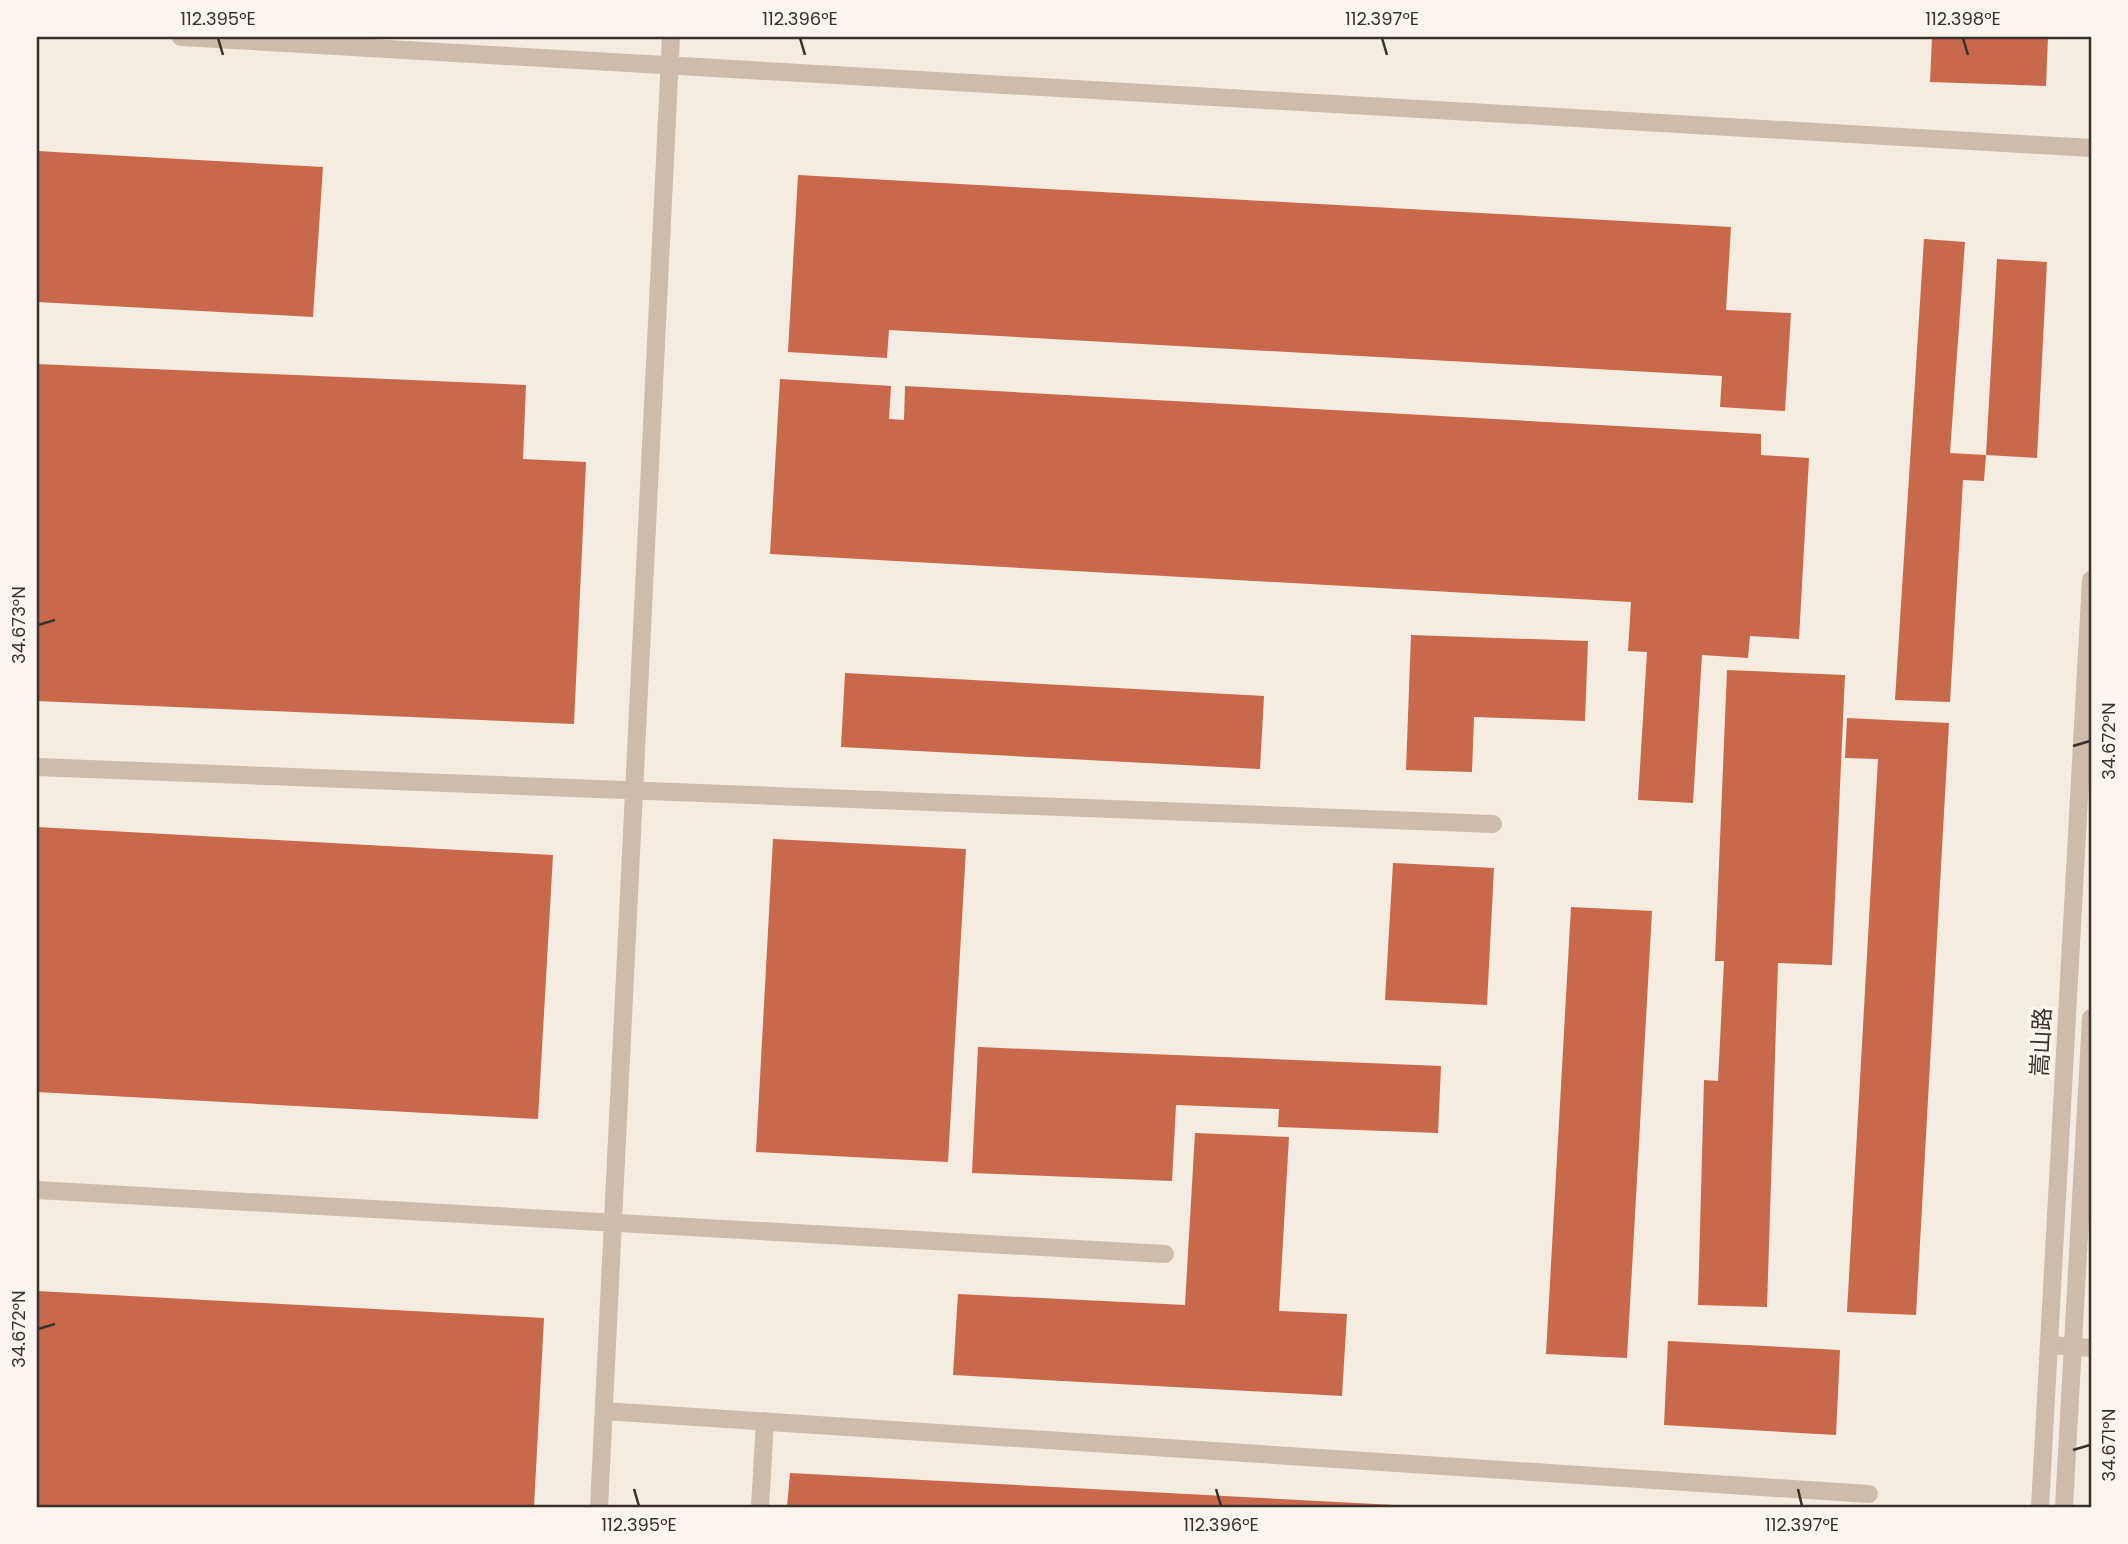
<svg xmlns="http://www.w3.org/2000/svg" width="2128" height="1544" font-family="Poppins,'Noto Sans SC',sans-serif">
<rect width="100%" height="100%" fill="#f4ebe1"/>
<path fill="#c8694b" d="M1932,37H2048L2046,86L1930,82Z
M37,151L323,167L313,317L37,302Z
M798,175L1731,227L1726,310L1791,313L1785,411L1720,407L1722,376L889,330L887,358L788,352Z
M1924,239L1965,242L1950,453L1986,455L1997,259L2047,262L2037,458L1986,455L1984,481L1963,480L1950,702L1895,700Z
M37,364L526,385L523,459L586,462L574,724L37,701Z
M780,379L891,386L889,419L904,420L905,386L1761,434V455L1809,458L1799,639L1750,636L1748,658L1702,655L1693,803L1638,800L1647,652L1628,651L1631,602L770,554Z
M1411,635L1588,641L1585,721L1474,717L1472,772L1406,770Z
M1727,670L1845,675L1832,965L1778,963L1767,1307L1698,1305L1704,1080L1718,1081L1724,961H1715Z
M845,673L1264,696L1260,769L841,747Z
M1847,718L1949,723L1916,1315L1847,1312L1878,759L1845,758Z
M37,827L553,855L538,1119L37,1092Z
M773,839L966,849L948,1162L756,1152Z
M1393,863L1494,868L1487,1005L1385,1000Z
M1571,907L1652,911L1627,1358L1546,1354Z
M978,1047L1441,1066L1438,1133L1278,1127L1279,1109L1176,1105L1172,1181L972,1173Z
M1195,1133L1289,1137L1279,1311L1347,1314L1342,1396L953,1375L958,1294L1185,1305Z
M37,1291L544,1318L534,1507H37Z
M1668,1341L1840,1350L1836,1435L1664,1425Z
M790,1473L1394,1505V1507H787Z"/>
<g fill="none" stroke-linecap="round" stroke-linejoin="round">
<path stroke="#cdbbac" stroke-width="18" d="M181,37L2091,148
M37,767L1493,824
M37,1190L1165,1254
M2049,1345L2091,1348
M604,1411L1869,1494
M599,1507L671,37
M760,1507L765,1421"/>
<path stroke="#cdbbac" stroke-width="18" d="M2040,1507L2091,580
M2064,1507L2091,1018"/>
</g>
<path fill="none" stroke="#3b302b" stroke-width="2.5" d="M218,38L223,55M800,38L805,55M1382,38L1387,55M1963,38L1968,55M38,625L55,620M2073,746L2090,741M38,1329L55,1324M2073,1450L2090,1445M634,1489L639,1506M1216,1489L1221,1506M1798,1489L1802,1506"/>
<g text-anchor="middle" stroke-width="7" stroke-linejoin="round" paint-order="stroke">
<g font-size="23" fill="#3b302b" stroke="#fbf5ee">
<text transform="translate(2041 1042) rotate(-87)" y="8">嵩山路</text>
</g>
</g>
<rect width="2128" height="1544" fill="none" stroke="#fbf5ee" stroke-width="77"/>
<rect x="38" y="38" width="2052" height="1468" fill="none" stroke="#3b302b" stroke-width="2.5"/>
<g font-size="18" text-anchor="middle" fill="#3b302b">
<text x="218" y="25">112.395°E</text>
<text x="800" y="25">112.396°E</text>
<text x="1382" y="25">112.397°E</text>
<text x="1963" y="25">112.398°E</text>
<text transform="translate(19 625) rotate(-90)" y="6">34.673°N</text>
<text transform="translate(2109 741) rotate(-90)" y="6">34.672°N</text>
<text transform="translate(19 1329) rotate(-90)" y="6">34.672°N</text>
<text transform="translate(2109 1445) rotate(-90)" y="6">34.671°N</text>
<text x="639" y="1531">112.395°E</text>
<text x="1221" y="1531">112.396°E</text>
<text x="1802" y="1531">112.397°E</text>
</g>
</svg>
